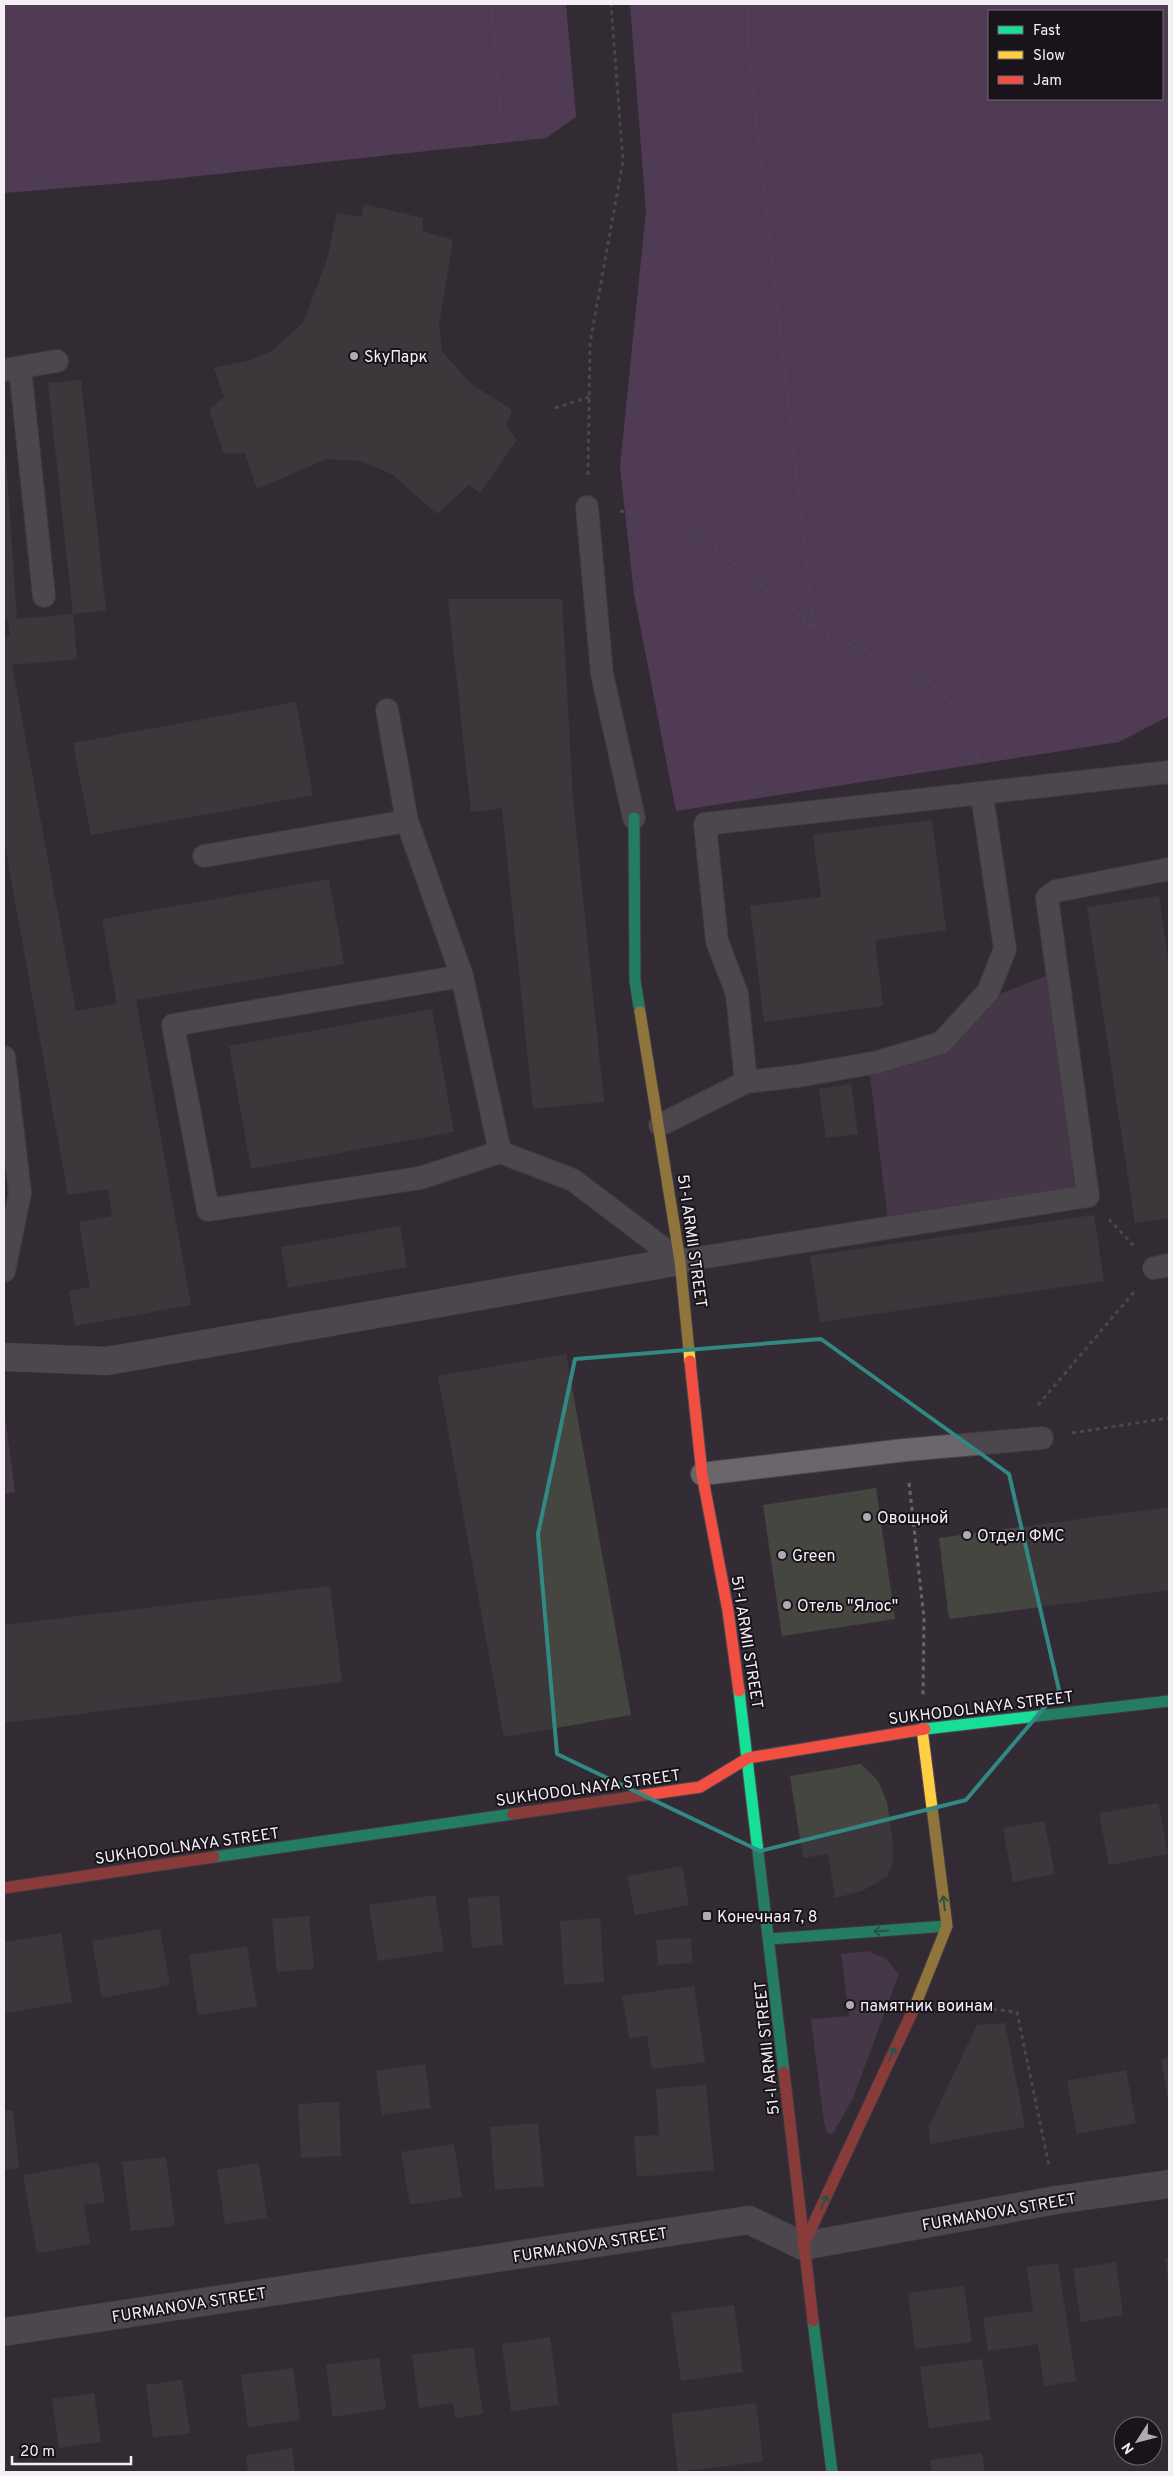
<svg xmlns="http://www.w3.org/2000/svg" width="1173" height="2476" font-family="Overpass,sans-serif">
<rect width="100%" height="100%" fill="#332c34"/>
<path fill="#5b435f" d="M1051,974L1074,1187L888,1220L870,1075L945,1050L1003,993Z
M4,1408L15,1492L4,1494Z
M868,1951L886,1959L899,1974L853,2098L832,2135L826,2131L823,2115L811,2019L849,2016L841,1954Z"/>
<path fill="#744f7b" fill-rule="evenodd" d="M4,4H566L576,117L546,138L161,180L4,193Z
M630,4H1169V716L1119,742L676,811L634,594L620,467L646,211ZM989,11H1162V99H989Z"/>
<path fill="#454640" d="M364,204L422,218L423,231L453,240L439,326L442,351L470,383L512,410L506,426L517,440L480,493L469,485L437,514L392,474L360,461L327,459L257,489L245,453L224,454L209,410L224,397L214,368L251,360L273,350L303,323L327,260L337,213L361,217Z
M81,380L106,610L73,614L48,383Z
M4,428L17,619L73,614L77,659L12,665L76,1011L117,1004L102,919L329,879L344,964L136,1000L191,1305L75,1326L69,1291L90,1287L79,1222L112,1216L108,1189L68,1195L4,840V637L10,636L8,620H4Z
M448,599H562L573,801L604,1102L533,1109L502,808L471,812Z
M296,702L313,795L91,835L73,743Z
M932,820L946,930L875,940L883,1006L764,1022L750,906L821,897L813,835Z
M1159,896L1169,965V1218L1135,1223L1087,907Z
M432,1009L454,1132L251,1169L229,1046Z
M851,1084L858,1134L826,1138L819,1089Z
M1094,1215L1104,1281L820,1322L810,1256Z
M400,1226L407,1267L288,1288L281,1247Z
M566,1354L631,1715L504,1737L438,1376Z
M876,1488L895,1619L782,1636L763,1505Z
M1169,1507V1590L949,1619L939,1538Z
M330,1586L342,1682L4,1723V1625Z
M861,1764L878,1781L887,1802L893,1843V1862L887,1877L862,1891L835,1898L828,1854L803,1858L790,1776Z
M1158,1803L1168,1854L1109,1865L1099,1813Z
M1044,1821L1055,1874L1013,1882L1003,1828Z
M682,1866L689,1905L635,1915L627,1876Z
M435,1895L444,1951L378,1961L369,1905Z
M499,1895L503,1945L472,1948L468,1898Z
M309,1916L314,1969L277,1972L272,1919Z
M600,1918L604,1982L564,1985L560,1921Z
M160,1929L170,1985L102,1998L92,1941Z
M61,1933L72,2002L4,2013V1942Z
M691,1938L692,1963L658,1965L656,1940Z
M247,1946L257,2006L198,2015L189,1955Z
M694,1986L705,2062L652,2069L647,2036L629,2038L622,1996Z
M1005,2023L1025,2127L930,2144L929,2126L977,2025Z
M1169,2057V2100H1168L1161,2059Z
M425,2064L431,2108L382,2115L376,2071Z
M1126,2070L1136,2123L1077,2134L1067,2081Z
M706,2085L714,2170L637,2177L634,2136L659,2135L656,2089Z
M339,2102L341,2156L301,2158L298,2104Z
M13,2110L19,2168L4,2170V2111Z
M538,2123L544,2186L495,2190L490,2127Z
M454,2144L462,2197L410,2205L401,2152Z
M166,2157L175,2226L131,2231L122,2162Z
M98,2162L105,2202L84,2205L90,2244L37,2253L23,2175Z
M259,2163L267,2218L225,2224L217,2170Z
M1169,2257V2281H1168L1165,2258Z
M1116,2262L1123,2315L1081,2322L1073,2269Z
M1058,2263L1076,2381L1044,2386L1038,2344L988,2351L983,2318L1033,2311L1027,2267Z
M964,2286L972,2342L915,2349L908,2293Z
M734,2305L743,2372L681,2381L671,2313Z
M550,2337L559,2405L511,2411L502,2344Z
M473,2347L483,2414L455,2418L453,2403L419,2408L412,2355Z
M379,2358L386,2409L333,2417L326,2365Z
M982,2359L991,2420L929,2428L920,2367Z
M293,2368L300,2420L248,2427L241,2375Z
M182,2380L190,2433L153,2438L146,2385Z
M94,2393L101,2442L59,2448L52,2399Z
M756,2403L763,2461L678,2472L671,2414Z
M292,2448L295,2472H248L246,2455Z
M982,2453L985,2472H932L930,2460Z"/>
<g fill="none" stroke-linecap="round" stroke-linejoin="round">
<g stroke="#4f4950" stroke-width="24">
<path id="lane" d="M20,368L44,596
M4,370L57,361
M587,507L602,674L634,818
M387,710L407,821L462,976L500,1152L573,1180L680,1261L1088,1196L1047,898L1056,891L1169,869
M982,795L1005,949L988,992L941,1043L878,1062L798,1076L746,1082L737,994L717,941L705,824L1169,772
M204,856L407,821
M462,976L173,1025L208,1210L420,1178L500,1152
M4,1057L20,1193L4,1271
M660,1125L746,1082
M1154,1268L1169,1265
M702,1474L905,1450L1042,1438"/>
</g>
<g stroke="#4f4950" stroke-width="29">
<path id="street" d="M4,1357L107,1361L680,1261
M4,2332L749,2220L803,2246L1056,2200L1169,2184"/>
</g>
<g stroke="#4f4950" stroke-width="13">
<path id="fast" d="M634,818L635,981L640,1012
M739,1691L784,2072
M925,1729L1169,1701
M214,1857L513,1814
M770,1939L947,1926
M813,2321L832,2472"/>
</g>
<g stroke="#4f4950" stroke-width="13">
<path id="slow" d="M640,1012L680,1261L690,1361
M915,2006L947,1926L922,1729"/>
</g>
<g stroke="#4f4950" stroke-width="13">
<path id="jam" d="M690,1361L702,1474L728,1611L739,1691
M513,1814L700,1787L748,1758L925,1729
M4,1888L214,1857
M784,2072L813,2321
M803,2246L915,2006"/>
</g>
<path stroke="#696469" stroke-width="3" stroke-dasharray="4 4" stroke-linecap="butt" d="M491,4L502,127
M747,4L749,58L814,627L942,688L977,752L978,762
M555,408L589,397
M588,475L590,343L623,161L611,4
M620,511L656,515L709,544L814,627
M1109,1219L1134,1246
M1038,1405L1134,1292
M1072,1433L1169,1418
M909,1483L924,1618L923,1695
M953,2004L1017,2012L1049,2166"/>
<use href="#lane" stroke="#6b666c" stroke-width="22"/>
<use href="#street" stroke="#6b666c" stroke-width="28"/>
<use href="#fast" stroke="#16e098" stroke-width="11"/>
<use href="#slow" stroke="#ffcf43" stroke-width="11"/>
<use href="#jam" stroke="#f24e42" stroke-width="11"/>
</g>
<defs><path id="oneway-shaft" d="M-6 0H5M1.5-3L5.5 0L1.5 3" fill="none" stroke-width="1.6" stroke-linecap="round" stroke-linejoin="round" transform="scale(1.25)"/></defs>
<g stroke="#17845f">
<use href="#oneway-shaft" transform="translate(944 1903) rotate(-97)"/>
<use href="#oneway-shaft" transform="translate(881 1931) rotate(176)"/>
<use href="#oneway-shaft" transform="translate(892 2054) rotate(-65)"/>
<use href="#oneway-shaft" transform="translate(824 2202) rotate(-65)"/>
</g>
<path d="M0 0H1173V2476H0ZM821,1339L1009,1474L1059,1690L966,1800L760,1851L557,1754L538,1534L575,1359Z" fill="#332c34" fill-opacity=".55" fill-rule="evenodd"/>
<path fill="none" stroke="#328883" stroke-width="4" stroke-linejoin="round" d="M821,1339L1009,1474L1059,1690L966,1800L760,1851L557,1754L538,1534L575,1359Z"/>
<g fill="#b1aab3" stroke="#19141a" stroke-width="2">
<circle cx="354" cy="356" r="5"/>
<circle cx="867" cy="1517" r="5"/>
<circle cx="967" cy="1535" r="5"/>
<circle cx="782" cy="1555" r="5"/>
<circle cx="787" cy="1605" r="5"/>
<rect x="702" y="1911" width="10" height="10" rx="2.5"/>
<circle cx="850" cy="2005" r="5"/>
</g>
<g text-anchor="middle" stroke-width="4" stroke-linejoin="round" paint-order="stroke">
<g font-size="16" fill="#f5eef7" stroke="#19141a" text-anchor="start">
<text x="364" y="362">SkyПарк</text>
<text x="877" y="1523">Овощной</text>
<text x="977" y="1541">Отдел ФМС</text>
<text x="792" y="1561">Green</text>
<text x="797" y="1611">Отель "Ялос"</text>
<text x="717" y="1922">Конечная 7, 8</text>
<text x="860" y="2011">памятник воинам</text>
</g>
<g font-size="16" fill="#f5eef7" stroke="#19141a">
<text transform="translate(693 1241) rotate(82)" y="6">51-I ARMII STREET</text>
<text transform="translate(748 1642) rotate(81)" y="6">51-I ARMII STREET</text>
<text transform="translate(981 1707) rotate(-7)" y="6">SUKHODOLNAYA STREET</text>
<text transform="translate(588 1787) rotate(-8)" y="6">SUKHODOLNAYA STREET</text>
<text transform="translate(187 1845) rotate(-8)" y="6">SUKHODOLNAYA STREET</text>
<text transform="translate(766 2048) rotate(-96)" y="6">51-I ARMII STREET</text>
<text transform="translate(999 2211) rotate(-10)" y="6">FURMANOVA STREET</text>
<text transform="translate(590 2244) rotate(-9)" y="6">FURMANOVA STREET</text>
<text transform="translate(189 2304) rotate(-9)" y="6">FURMANOVA STREET</text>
</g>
</g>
<rect width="1173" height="2476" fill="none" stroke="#f5eef7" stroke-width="10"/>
<rect x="988" y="10" width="175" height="90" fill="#19141a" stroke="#716b72"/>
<rect x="998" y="26" width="25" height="8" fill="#16e098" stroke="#716b72"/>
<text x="1033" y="35" font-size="15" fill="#f5eef7">Fast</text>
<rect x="998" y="51" width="25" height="8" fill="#ffcf43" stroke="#716b72"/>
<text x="1033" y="60" font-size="15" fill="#f5eef7">Slow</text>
<rect x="998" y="76" width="25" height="8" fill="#f24e42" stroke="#716b72"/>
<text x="1033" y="85" font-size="15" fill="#f5eef7">Jam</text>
<g transform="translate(1138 2441) rotate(234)"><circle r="24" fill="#19141a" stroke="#716b72"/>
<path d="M0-4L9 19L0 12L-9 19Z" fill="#b1aab3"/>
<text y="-8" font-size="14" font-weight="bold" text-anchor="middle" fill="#f5eef7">N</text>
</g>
<path d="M12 2456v8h119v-8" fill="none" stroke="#f5eef7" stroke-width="2.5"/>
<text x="20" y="2456" font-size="15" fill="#f5eef7" stroke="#19141a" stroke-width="4" paint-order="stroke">20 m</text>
</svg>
